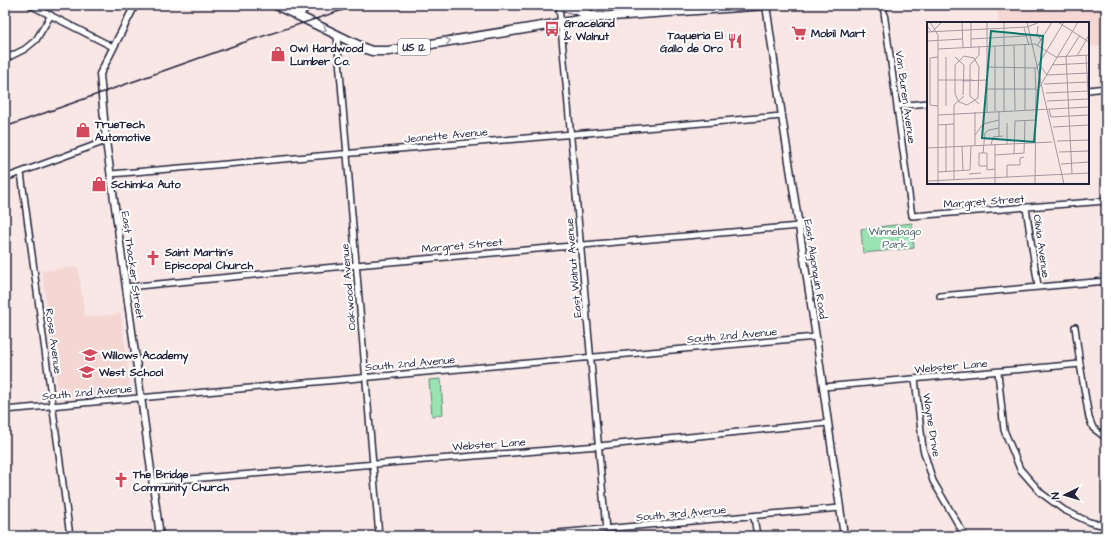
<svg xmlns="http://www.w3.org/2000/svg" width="1111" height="541" font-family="'Architects Daughter',sans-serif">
<rect width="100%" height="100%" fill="#f9e7e5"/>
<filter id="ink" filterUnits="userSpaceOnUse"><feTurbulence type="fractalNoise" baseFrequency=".025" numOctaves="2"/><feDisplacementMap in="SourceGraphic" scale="8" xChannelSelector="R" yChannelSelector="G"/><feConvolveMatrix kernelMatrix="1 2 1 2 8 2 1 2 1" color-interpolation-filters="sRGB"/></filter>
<g filter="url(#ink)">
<path fill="#f4d6d3" d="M997,5H1106V45L1088,47V23H999Z
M78,267L85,317L121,314L131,394L59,398L42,271Z"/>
<path fill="#99e2b1" stroke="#5e8276" d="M912,223L914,248L863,253L861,229Z
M441,379L443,415L432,416L429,380Z"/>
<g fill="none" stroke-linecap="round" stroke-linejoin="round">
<g stroke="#22223b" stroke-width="8">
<path id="minor" d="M30,5L113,47
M559,5L606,530
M883,5L912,216L1106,201
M299,16L306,8L315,5
M337,36L379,536
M5,59L25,49L36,40L51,15
M1088,90L1106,88
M897,106L928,103
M21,173L70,536
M111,174L782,116
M5,178L106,141
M1026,208L1038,286
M127,287L356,265L799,226
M940,296L1106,281
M1075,327L1080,364L1089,418L1093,428L1106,438
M998,372L1004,430L1020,469L1041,493L1064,510L1089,522L1106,526
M915,379L923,449L933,481L965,536
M823,387L1080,364
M5,410L816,337
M152,482L598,446L828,423
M754,517L757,536
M524,536L840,508"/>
</g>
<g stroke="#22223b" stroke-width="9">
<path id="tertiary" d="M135,5L100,74L106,141L160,536
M766,5L782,116L816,337L844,536"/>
</g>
<g stroke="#22223b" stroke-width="11">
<path id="primary" d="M276,5L366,49L372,51H388L598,17
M559,5L598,17L767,5"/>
</g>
<use href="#minor" stroke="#fff" stroke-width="5"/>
<use href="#tertiary" stroke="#fff" stroke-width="6"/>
<use href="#primary" stroke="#fff" stroke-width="8"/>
<path stroke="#22223b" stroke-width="1.5" d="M5,127L239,44L358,5"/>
</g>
<defs><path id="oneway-chevron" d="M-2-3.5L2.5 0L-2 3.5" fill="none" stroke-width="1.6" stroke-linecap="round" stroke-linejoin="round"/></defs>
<g stroke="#9c9ca7">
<use href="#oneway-chevron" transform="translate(324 29) rotate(27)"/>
<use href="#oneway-chevron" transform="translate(448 41) rotate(-9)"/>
</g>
</g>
<defs>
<g id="bus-bare" transform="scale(1.2)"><path d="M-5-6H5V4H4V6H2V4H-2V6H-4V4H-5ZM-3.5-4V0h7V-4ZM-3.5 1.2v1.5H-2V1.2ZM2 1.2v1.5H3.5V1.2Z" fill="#d1495b" stroke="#fff" stroke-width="2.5" paint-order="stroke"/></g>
<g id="supermarket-bare" transform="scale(1.2)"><path d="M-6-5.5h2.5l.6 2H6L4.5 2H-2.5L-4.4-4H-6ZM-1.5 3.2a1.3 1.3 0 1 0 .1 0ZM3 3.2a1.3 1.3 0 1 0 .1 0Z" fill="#d1495b" stroke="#fff" stroke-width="2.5" paint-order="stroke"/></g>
<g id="restaurant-bare" transform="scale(1.2)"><path d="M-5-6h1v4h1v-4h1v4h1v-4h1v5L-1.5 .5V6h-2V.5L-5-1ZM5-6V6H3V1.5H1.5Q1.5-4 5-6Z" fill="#d1495b" stroke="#fff" stroke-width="2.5" paint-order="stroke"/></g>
<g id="shop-bare" transform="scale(1.2)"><path d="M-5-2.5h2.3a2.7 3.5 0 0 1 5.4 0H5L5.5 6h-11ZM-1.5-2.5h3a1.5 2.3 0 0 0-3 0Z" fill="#d1495b" stroke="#fff" stroke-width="2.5" paint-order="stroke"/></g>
<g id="church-bare" transform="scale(1.2)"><path d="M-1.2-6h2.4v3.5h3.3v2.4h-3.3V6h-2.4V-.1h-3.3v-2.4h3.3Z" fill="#d1495b" stroke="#fff" stroke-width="2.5" paint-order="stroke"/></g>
<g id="school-bare" transform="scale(1.2)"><path d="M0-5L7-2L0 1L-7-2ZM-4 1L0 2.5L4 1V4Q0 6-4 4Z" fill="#d1495b" stroke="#fff" stroke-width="2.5" paint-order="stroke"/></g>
</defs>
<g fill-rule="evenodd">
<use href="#bus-bare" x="552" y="29"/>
<use href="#supermarket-bare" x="799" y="33"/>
<use href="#restaurant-bare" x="735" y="41"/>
<use href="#shop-bare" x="278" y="54"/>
<use href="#shop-bare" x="83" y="130"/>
<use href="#shop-bare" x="99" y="184"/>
<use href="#church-bare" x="153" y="258"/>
<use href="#school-bare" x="90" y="355"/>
<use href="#school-bare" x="87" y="372"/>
<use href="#church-bare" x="121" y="480"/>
</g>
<g text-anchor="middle" stroke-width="4" stroke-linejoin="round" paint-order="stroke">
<rect fill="#fff" stroke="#646476" stroke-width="1" x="398" y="39" width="32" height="16" rx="3"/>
<g font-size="10" font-weight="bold" fill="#22223b">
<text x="414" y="51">US 12</text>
</g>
<g font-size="11" font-weight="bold" fill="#22223b" stroke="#fff" text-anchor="start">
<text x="564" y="27">Graceland<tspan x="564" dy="13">&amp; Walnut</tspan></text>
<text x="811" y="37">Mobil Mart</text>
<text x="723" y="39" text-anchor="end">Taqueria El<tspan x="723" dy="13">Gallo de Oro</tspan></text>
<text x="290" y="52">Owl Hardwood<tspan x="290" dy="13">Lumber Co.</tspan></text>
<text x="95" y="128">TrueTech<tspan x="95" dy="13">Automotive</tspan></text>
<text x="111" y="188">Schimka Auto</text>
<text x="165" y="256">Saint Martin's<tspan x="165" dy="13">Episcopal Church</tspan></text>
<text x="102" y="359">Willows Academy</text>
<text x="99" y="376">West School</text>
<text x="133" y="478">The Bridge<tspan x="133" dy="13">Community Church</tspan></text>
</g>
<g font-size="11" fill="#22223b" stroke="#fff">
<text transform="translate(906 97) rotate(82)" y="4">Van Buren Avenue</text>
<text transform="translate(446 135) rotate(-5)" y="4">Jeanette Avenue</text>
<text transform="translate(984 201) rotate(-4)" y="4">Margret Street</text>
<text transform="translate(462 245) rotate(-5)" y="4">Margret Street</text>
<text transform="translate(1042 246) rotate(82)" y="4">Olivia Avenue</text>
<text transform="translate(133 265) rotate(82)" y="4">East Thacker Street</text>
<text transform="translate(573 268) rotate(-95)" y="4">East Walnut Avenue</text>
<text transform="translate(816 269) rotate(81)" y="4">East Algonquin Road</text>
<text transform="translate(348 287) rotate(-95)" y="4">Oakwood Avenue</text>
<text transform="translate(732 335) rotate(-5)" y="4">South 2nd Avenue</text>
<text transform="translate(54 341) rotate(82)" y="4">Rose Avenue</text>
<text transform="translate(410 363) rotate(-5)" y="4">South 2nd Avenue</text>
<text transform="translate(951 366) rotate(-5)" y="4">Webster Lane</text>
<text transform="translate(87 392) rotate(-5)" y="4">South 2nd Avenue</text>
<text transform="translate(932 425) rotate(81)" y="4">Wayne Drive</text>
<text transform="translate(489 444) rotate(-4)" y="4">Webster Lane</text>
<text transform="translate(681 513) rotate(-5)" y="4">South 3rd Avenue</text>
</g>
<g font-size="11" fill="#465c5e" stroke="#fff">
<text x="895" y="235">Winnebago<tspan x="895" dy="13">Park</tspan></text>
</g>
</g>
<g transform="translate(927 22)">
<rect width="162" height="162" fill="#f9e7e5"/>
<path fill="none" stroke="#a398a1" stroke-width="1" d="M3,0L11,13V162M35,0L36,26M44,0V25M60,0V90M77,0V89M100,0L137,162M131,0L162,20M0,4L5,10L15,0M111,4L110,12L114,18M97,6L102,23M0,10L100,5L113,0M44,17L99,14M0,19L36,17M87,23L88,88M110,24L125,0M11,27L108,22L129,35L162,33M159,33L162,89M37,34L47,36L52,45L51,76L40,83L32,80L28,72V43ZM150,34L162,13M11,35L3,36V83L11,84M28,35L37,43M112,42L120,53L162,51M43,43V74M43,43L52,33V25M125,43L162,41M60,45L109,46M11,58H46M35,59L60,58M117,62L162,60M60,67H109M109,69L108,48L137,0M119,71L161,69M36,73L37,43M43,74L52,82M120,79L161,77M19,84V35M122,87L124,95L162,93M98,88V23M68,89V24M72,89V114M11,93L162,85M80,101V122M11,103L27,102M126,105L162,103M48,113L56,102L72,98M130,119L162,118M68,122V162M48,123V90M64,123L66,115L76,114M35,124L36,148M0,126L125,120M132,130L162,129M56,131L58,111L62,108L72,106M87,131L88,99L109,98M68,133L97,131L98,99M134,142L162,140M60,144H52V131H60V148L68,147M19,149V102M11,150L43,148L44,124M42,152L54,151M145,152L139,35L153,13M80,155V143H93V136L97,135M27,157V83L37,74M0,159L162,151M108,162L109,71L151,0"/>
<path fill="#0f766e" fill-opacity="0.15" stroke="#0f766e" stroke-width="2" d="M64,9L116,14L107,120L55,116Z"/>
<rect width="162" height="162" fill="none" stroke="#22223b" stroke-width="2"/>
</g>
<rect width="1111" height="541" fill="none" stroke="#fff" stroke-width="20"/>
<rect x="10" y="10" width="1091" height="521" fill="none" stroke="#22223b" stroke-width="1.5" filter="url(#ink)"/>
<g transform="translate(1065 495) rotate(265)" stroke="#ffffff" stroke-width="3" paint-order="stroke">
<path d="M0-3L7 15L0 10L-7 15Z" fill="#22223b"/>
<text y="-6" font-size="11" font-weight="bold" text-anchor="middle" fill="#22223b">N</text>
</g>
</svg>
